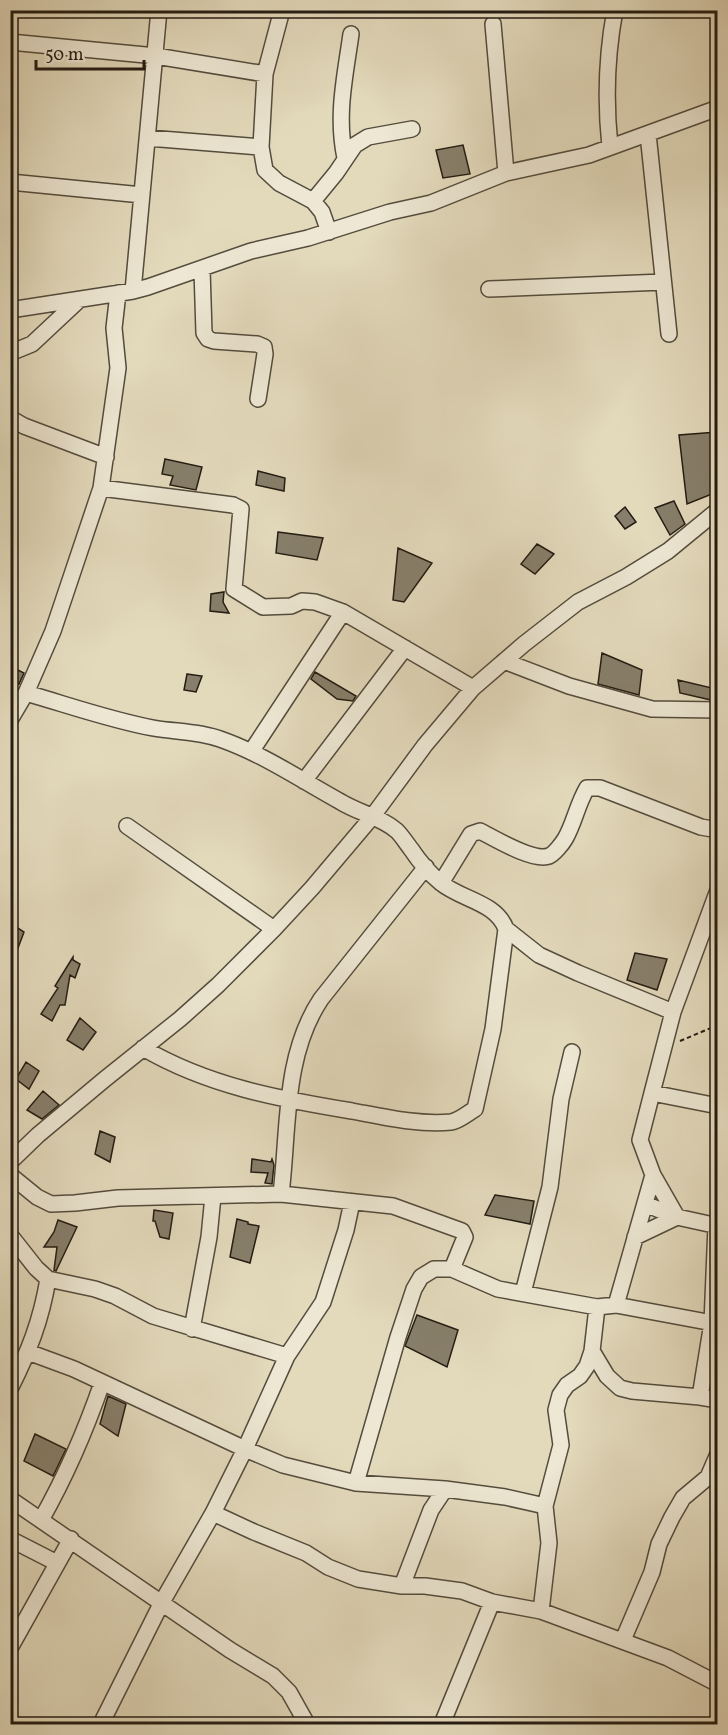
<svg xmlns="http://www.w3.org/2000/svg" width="728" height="1735" font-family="Vollkorn,serif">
<rect width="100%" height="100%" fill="#e3dabc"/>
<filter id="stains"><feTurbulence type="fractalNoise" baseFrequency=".00333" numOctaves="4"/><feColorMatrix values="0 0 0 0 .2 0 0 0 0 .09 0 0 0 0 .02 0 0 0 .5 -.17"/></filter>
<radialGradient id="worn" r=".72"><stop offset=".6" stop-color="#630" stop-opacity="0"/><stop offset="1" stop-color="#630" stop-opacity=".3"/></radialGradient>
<path fill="#877f6b" stroke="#241c13" stroke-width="1.5" d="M463,145L470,174L443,178L436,150Z
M717,432V492L687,504L679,435Z
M165,459L202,467L196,490L170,485L173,476L162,474Z
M258,471L285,478L284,491L256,485Z
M674,501L685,524L670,535L655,508Z
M625,507L636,522L625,529L615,516Z
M278,532L323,538L317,560L276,553Z
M537,544L554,554L535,574L521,564Z
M398,548L432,563L404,602L393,600Z
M224,592L223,602L229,613L210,611L211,594Z
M602,653L642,670L639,695L598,684Z
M10,666L24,673L19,684L10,680Z
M315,672L356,696L353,701L337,699L311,679Z
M187,674L202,676L196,692L184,690Z
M678,680L712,688L711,700L680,693Z
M10,923L24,932L12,964H10Z
M635,953L667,959L657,990L627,980Z
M73,957V960L80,964L75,978L70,975L65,1005H60L52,1021L41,1014L58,988L55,986Z
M80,1018L96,1032L83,1050L67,1040Z
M26,1062L39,1071L29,1089L16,1079Z
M43,1091L59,1105L42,1119L27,1110Z
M100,1131L115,1137L110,1162L95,1154Z
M252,1159L271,1162L272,1159L274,1165L272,1184L265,1183L268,1173L251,1172Z
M495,1195L534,1201L530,1224L485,1215Z
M154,1210L173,1213L169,1239L160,1237L155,1221H153Z
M237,1219L248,1222V1224L259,1226L250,1263L230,1257Z
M58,1220L77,1227L56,1271L54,1270L57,1247H44L54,1232Z
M417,1315L458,1330L447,1367L405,1346Z
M108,1396L126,1404L118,1436L100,1424Z
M35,1434L66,1449L53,1476L24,1461Z"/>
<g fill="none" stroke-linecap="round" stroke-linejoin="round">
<g stroke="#544c3d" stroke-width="18">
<path id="minor" d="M282,10L265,74L261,147L265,170L279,183L313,201L322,212L329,232
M493,24L506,173
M10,42L156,56L265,74
M648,134L669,334
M148,138L261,147
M610,147C605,100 606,58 615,10
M345,158C336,115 345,77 351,34
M10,182L142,195
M313,201L336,173L355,145L368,137L412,129
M202,269L204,333L208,339L214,341L257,344L264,347L265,354L258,399
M489,289L663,282
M133,291L159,10
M10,310L133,291L148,287L251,251L308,238L390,212L431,203L506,173L589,155L718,108
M10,353L32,344L79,300
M10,418L24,426L106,457
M101,488L233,505L241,509L234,589L263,607L291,606L302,601L315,602L343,612L473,688
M504,661L569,686L652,709L718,710
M26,693C68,705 110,720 153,728C176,732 198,731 220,739C263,754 301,780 341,802C359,813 381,817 397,831C402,836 407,844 411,849C419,861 430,874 441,883C462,900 496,902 506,929L493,1029L475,1109C468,1113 459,1121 451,1122C418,1125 384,1117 352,1111C279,1099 208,1086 143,1048
M10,720L26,693L53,631L101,488L118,368L114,328L118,293
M251,752L343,612
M304,781L405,648
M127,826L274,929
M441,883L471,834L480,831C494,838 533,862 549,856C554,854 562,844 565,839C574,824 577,805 587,788H600L701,827L718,830
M506,929L539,955L578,973L673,1012
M652,1093L718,1106
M10,1162L38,1135L105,1079L180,1019L218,985L274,929L312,888L372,817L425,745L473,688L524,644L578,602L626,577L668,551L718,510
M10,1175L37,1197L51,1204L75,1203L118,1198L281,1194L393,1206L462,1231L465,1237L452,1269L498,1289L597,1307L616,1305L718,1324
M281,1194C289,1129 283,1056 321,999L426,867
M645,1204L677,1217L718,1226
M10,1235L36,1268L48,1279L95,1289L115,1296L153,1316L287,1356
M635,1237L677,1217L653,1175
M523,1293L550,1187L561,1099L572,1052
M616,1305L653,1175L640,1140L652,1093L673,1012L718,890
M192,1329L209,1237L213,1196
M592,1351L607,1376L620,1388L632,1391L700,1397L718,1400
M28,1352L74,1369L245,1449L283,1465L356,1483L445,1489L505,1497L545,1506
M10,1389C29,1351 41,1321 48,1279
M700,1397L712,1323L716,1226
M356,1483L398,1337L414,1289L421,1277L434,1269H452
M10,1499L230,1650L273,1676L289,1692L307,1724
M213,1513L254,1532L306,1553L328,1567L358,1579L402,1586H425L462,1591L492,1602L541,1611L668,1658L718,1684
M41,1520C67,1474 85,1432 102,1383
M10,1539L57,1563
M402,1586L431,1510L445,1489
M541,1611L549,1543L545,1506L561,1445L556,1410L560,1395L567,1385L580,1376L587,1366L592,1351L597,1307
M623,1640L652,1572L659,1544L672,1517L683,1498L708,1477L718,1454
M10,1648L71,1539
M101,1724L162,1602L213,1513L245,1449L287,1356L323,1302L346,1230L352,1202
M442,1724L492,1602"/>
</g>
<path stroke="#241c13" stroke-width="2" stroke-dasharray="4.5 3" stroke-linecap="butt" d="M680,1041L718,1025"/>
<use href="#minor" stroke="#ede7d3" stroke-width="15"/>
</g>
<rect width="728" height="1735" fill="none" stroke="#e3dabc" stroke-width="36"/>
<rect x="12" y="12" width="704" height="1711" fill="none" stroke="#241c13" stroke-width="3"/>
<rect x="18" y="18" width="692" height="1699" fill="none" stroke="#241c13" stroke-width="1.5"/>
<path d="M36 60v9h108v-9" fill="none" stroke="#241c13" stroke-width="3"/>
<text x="45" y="60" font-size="18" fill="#241c13" stroke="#ede7d3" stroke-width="4.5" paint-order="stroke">50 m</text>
<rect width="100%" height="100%" filter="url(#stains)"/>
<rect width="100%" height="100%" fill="url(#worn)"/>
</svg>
